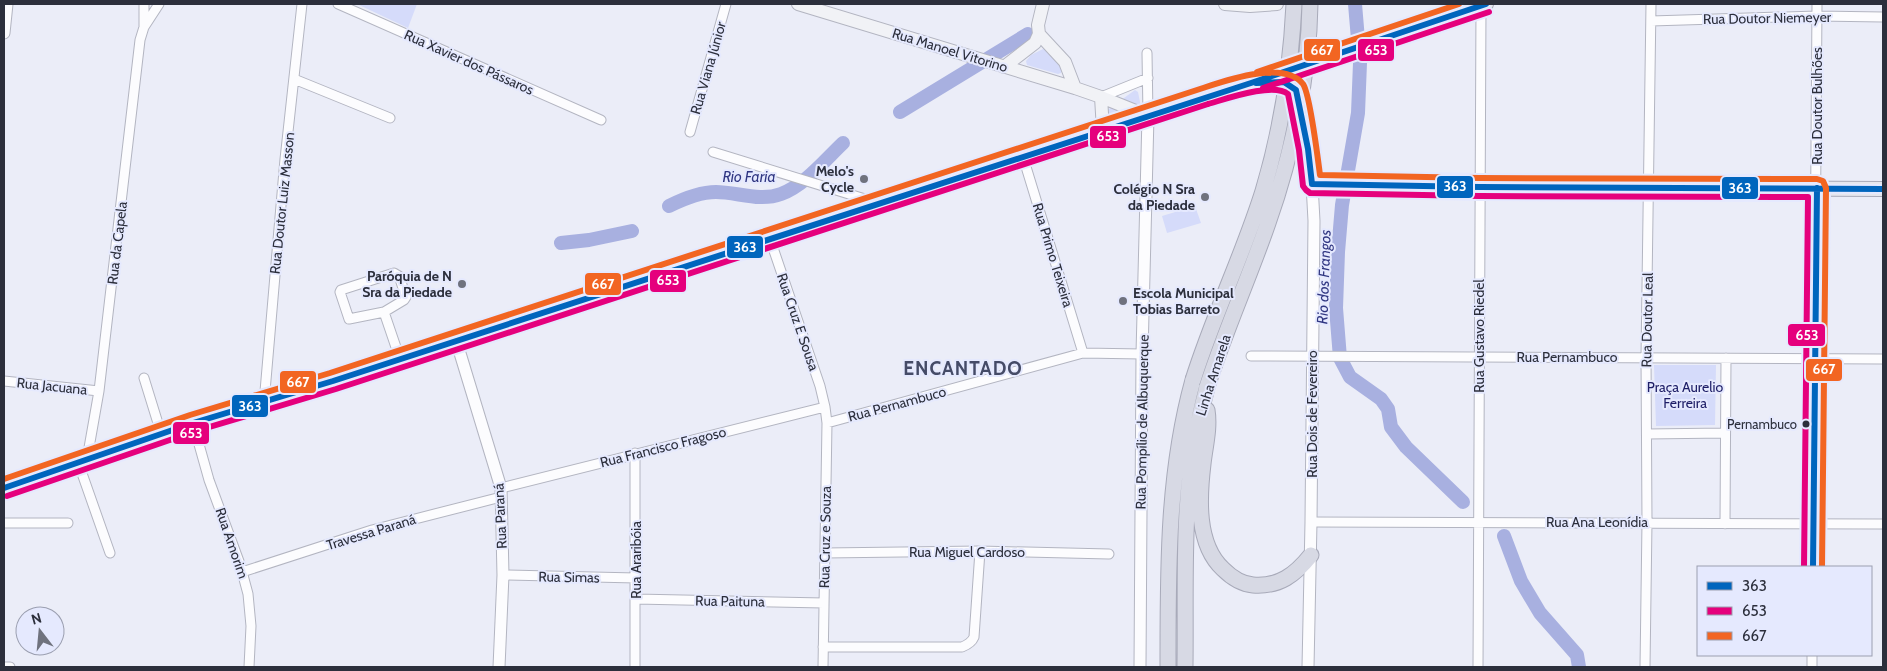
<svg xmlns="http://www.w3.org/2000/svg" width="1887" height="671" font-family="Cabin,sans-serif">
<rect width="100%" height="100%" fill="#ebedf8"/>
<path fill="#d5dbfa" d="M357,4H417L408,28Z
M1043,49L1047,51L1062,68L1061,73L1058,74L1027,65L1026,61L1031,55Z
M1135,90L1138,92L1141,107L1130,118L1109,124L1106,111Z
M1195,206L1201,223L1167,233L1162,216Z
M1654,365H1716L1715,425L1656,426Z"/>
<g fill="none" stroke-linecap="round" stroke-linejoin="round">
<path stroke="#a8b0e0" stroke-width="14" d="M1355,4L1360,63L1358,113L1342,205L1338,252L1336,308L1340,358L1350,377L1381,399L1388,409L1391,427L1406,447L1463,502
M900,112L1028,34
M669,206C683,199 701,192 716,192C737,192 760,202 781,194C805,185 825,160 843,143
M561,243L589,240L632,231
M1504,536L1521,581L1540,613L1577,655L1579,667"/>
<g stroke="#b3b5c1" stroke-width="11">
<path id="minor" d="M338,4L601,120
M1651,21L1817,16L1883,17
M144,27V4
M1147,53L1148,116
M294,79L390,118
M1101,97L1148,78
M690,132L726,4
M713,152L878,203
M1023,157L1083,353
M770,239L820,386L825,407L827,423L823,667
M394,273L399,276L406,297L404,300L384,312L349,319L340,292L341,290Z
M384,312L400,359
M1251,356L1883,359
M144,378L161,433
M4,381L99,391
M264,403L285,159L302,4
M193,423L209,480L240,564L248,594L251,626L249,667
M827,423L1083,353L1142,354
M1647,434L1725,433
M87,459L99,391L140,40L144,27L159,4
M78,462L110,553
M501,488L825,407
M1311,522L1883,524
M4,523H68
M1725,524L1726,358
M825,553L980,551L1109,554
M1813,567L1817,4
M242,572L372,530L501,497
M503,575L636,578
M636,599L824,603
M823,647H962C967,645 972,642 974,637L980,551
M4,667H10
M635,667V453
M1478,667L1481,5
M1645,667L1647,522L1646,357L1651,4
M1812,667V655"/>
</g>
<g stroke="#b3b5c1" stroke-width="13">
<path id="tertiary" d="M4,33L7,4
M456,340L501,488L503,575L499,667
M1140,667L1142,354L1148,116
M1308,667L1311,522L1314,221L1312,184"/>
</g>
<g stroke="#b3b5c1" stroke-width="14">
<path id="secondary" d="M798,4L1075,88L1101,97L1148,116
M1225,4L1250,6L1277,4
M1039,34L1065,62L1075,88
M1004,67L1035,43L1039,34L1038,25L1043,4
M1101,97L1103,130"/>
</g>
<g stroke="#a8aab9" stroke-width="16">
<path id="primary" d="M1276,82L1290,84L1296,90L1308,149L1312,184L1479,187L1883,189
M4,488L193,423L333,381L1251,83L1486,4"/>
</g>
<g stroke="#a8aab9" stroke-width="17">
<path id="motorway" d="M1207,410C1210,428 1205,446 1203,464C1199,497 1196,544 1223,569C1231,577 1242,584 1253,585C1279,587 1295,575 1311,555
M1168,667C1168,570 1167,474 1193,380
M1185,667C1186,591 1182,514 1195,439C1198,421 1203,404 1207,387"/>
</g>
<use href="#minor" stroke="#fcfcfe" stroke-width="9"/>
<use href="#tertiary" stroke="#fcfcfe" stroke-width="11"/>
<use href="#secondary" stroke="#f1f2f6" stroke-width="12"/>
<use href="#primary" stroke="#e6e7ee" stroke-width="14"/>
<use href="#motorway" stroke="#d7d9e4" stroke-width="15"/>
<g stroke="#a8aab9" stroke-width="17" stroke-linecap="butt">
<path id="motorway-bridge" d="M1193,380C1213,316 1243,255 1263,191C1281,131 1291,67 1294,4
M1207,387C1225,331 1249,278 1268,223C1292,155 1309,76 1310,4"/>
</g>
<use href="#motorway-bridge" stroke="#d7d9e4" stroke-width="15"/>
<g stroke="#e5e9fe" stroke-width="10">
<path id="bus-1" d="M1256,83L1284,82L1296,90L1308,149L1312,184
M1312,184L1479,187L1883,189
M4,488L193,423L333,381L1251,83L1486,4
M1813,567L1817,188"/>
</g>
<g stroke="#e5e9fe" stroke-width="10">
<path id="bus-2" d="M1263,88L1489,12
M7,496L196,431L336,389L1208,104C1226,99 1273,82 1288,94L1299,150L1303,186L1306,190L1310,193L1479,196L1808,197L1804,567"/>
</g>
<g stroke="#e5e9fe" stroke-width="10">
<path id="bus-3" d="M1257,72L1459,4
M4,479L190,415L330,373L1203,88C1227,80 1284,60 1303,84C1310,94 1318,160 1320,175L1479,178L1817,179L1823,181L1826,188L1822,567"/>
</g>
<use href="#bus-1" stroke="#0065bd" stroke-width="6"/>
<use href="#bus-2" stroke="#e5007d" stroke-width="6"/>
<use href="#bus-3" stroke="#f26522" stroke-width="6"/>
</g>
<g fill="#6f727e" stroke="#e5e9fe" stroke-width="2">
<circle cx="864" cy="179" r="5"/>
<circle cx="1205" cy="197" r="5"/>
<circle cx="462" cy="284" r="5"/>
<circle cx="1123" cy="301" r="5"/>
</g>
<circle fill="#2c2f3c" stroke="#e5e9fe" stroke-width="2" cx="1806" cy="424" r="4.5"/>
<g text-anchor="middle" stroke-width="4" stroke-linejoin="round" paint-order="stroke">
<g font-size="13" fill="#2c2f3c" stroke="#e5e9fe" text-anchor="end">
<text x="1797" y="429">Pernambuco</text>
</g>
<g font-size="14" fill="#2c2f3c" stroke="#e5e9fe">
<text transform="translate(1767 18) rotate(-1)" y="5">Rua Doutor Niemeyer</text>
<text transform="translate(950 50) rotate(17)" y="5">Rua Manoel Vitorino</text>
<text transform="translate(469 62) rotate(24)" y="5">Rua Xavier dos Pássaros</text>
<text transform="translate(708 68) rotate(-74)" y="5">Rua Viana Júnior</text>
<text transform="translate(1817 106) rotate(-90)" y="5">Rua Doutor Bulhões</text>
<text transform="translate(282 203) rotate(-84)" y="5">Rua Doutor Luiz Masson</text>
<text transform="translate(117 243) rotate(-83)" y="5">Rua da Capela</text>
<text transform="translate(1053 255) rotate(73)" y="5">Rua Primo Teixeira</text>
<text transform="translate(1647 320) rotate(-89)" y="5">Rua Doutor Leal</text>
<text transform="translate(798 322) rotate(71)" y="5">Rua Cruz E Sousa</text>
<text transform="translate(1479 336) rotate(-90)" y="5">Rua Gustavo Riedel</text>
<text x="1567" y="362">Rua Pernambuco</text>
<text transform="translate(1213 375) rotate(-72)" y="5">Linha Amarela</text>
<text transform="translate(52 386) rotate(6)" y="5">Rua Jacuana</text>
<text transform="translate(897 404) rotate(-15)" y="5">Rua Pernambuco</text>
<text transform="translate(1312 414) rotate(-90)" y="5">Rua Dois de Fevereiro</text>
<text transform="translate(1142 422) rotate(-89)" y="5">Rua Pompílio de Albuquerque</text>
<text transform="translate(663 447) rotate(-14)" y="5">Rua Francisco Fragoso</text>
<text transform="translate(500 516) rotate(-93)" y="5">Rua Paraná</text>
<text x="1597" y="527">Rua Ana Leonídia</text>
<text transform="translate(371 532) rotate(-17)" y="5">Travessa Paraná</text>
<text transform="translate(825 537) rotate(-89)" y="5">Rua Cruz e Souza</text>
<text transform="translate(232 543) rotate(71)" y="5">Rua Amorim</text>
<text x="967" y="557">Rua Miguel Cardoso</text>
<text transform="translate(636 560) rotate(-90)" y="5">Rua Araribóia</text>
<text transform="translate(569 577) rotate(1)" y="5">Rua Simas</text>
<text transform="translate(730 601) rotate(1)" y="5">Rua Paituna</text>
</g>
<g font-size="14" font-weight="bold" fill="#2c2f3c" stroke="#e5e9fe" text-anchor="end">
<text x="854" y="176">Melo's<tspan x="854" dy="16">Cycle</tspan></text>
<text x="1195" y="194">Colégio N Sra<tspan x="1195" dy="16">da Piedade</tspan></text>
<text x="452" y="281">Paróquia de N<tspan x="452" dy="16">Sra da Piedade</tspan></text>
<text x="1133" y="298" text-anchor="start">Escola Municipal<tspan x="1133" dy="16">Tobias Barreto</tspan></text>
</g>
<g font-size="14" fill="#1e1e67" stroke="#e5e9fe">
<text x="1685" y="392">Praça Aurelio<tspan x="1685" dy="16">Ferreira</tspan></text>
</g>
<g font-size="15" font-style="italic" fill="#313782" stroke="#e5e9fe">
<text x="749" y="182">Rio Faria</text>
<text transform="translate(1324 277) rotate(-88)" y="5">Rio dos Frangos</text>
</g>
<g font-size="19" font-weight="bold" letter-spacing="1" fill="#454b67" stroke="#e5e9fe">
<text x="963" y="375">ENCANTADO</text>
</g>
</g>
<g stroke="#e5e9fe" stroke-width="2">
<rect x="1303" y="38" width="38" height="24" rx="5" fill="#f26522"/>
<rect x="1357" y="38" width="38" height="24" rx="5" fill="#e5007d"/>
<rect x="1089" y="125" width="38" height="24" rx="5" fill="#e5007d"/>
<rect x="1436" y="175" width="38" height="24" rx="5" fill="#0065bd"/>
<rect x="1721" y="176" width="38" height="24" rx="5" fill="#0065bd"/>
<rect x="726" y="235" width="38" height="24" rx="5" fill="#0065bd"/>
<rect x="649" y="269" width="38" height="24" rx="5" fill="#e5007d"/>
<rect x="584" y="272" width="38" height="24" rx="5" fill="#f26522"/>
<rect x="1787" y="323" width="39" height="24" rx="5" fill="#e5007d"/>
<rect x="1805" y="358" width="38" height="24" rx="5" fill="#f26522"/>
<rect x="279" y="370" width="38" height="24" rx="5" fill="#f26522"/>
<rect x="231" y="394" width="38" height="24" rx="5" fill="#0065bd"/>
<rect x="172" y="421" width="38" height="24" rx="5" fill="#e5007d"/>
</g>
<g font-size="14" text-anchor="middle" font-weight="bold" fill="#fff">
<text x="1322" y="55">667</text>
<text x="1376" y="55">653</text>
<text x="1108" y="141">653</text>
<text x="1455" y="191">363</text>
<text x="1740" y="193">363</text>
<text x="745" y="252">363</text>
<text x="668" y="285">653</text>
<text x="603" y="289">667</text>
<text x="1807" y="340">653</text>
<text x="1824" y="374">667</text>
<text x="298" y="387">667</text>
<text x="250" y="411">363</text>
<text x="191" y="438">653</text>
</g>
<rect width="1887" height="671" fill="none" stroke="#2c2f3c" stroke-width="10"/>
<rect x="1697" y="566" width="175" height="90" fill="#e5e9fe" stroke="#9b9fb0"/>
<rect x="1707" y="582" width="25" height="8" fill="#0065bd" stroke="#9b9fb0"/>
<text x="1742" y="591" font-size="15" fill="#2c2f3c">363</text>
<rect x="1707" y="607" width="25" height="8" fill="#e5007d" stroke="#9b9fb0"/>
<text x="1742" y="616" font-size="15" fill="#2c2f3c">653</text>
<rect x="1707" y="632" width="25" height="8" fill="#f26522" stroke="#9b9fb0"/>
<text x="1742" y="641" font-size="15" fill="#2c2f3c">667</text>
<g transform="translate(40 631) rotate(344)"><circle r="24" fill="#e5e9fe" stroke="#9b9fb0"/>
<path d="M0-4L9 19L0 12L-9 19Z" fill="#6f727e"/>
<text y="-8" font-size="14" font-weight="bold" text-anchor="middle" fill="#2c2f3c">N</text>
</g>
</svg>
